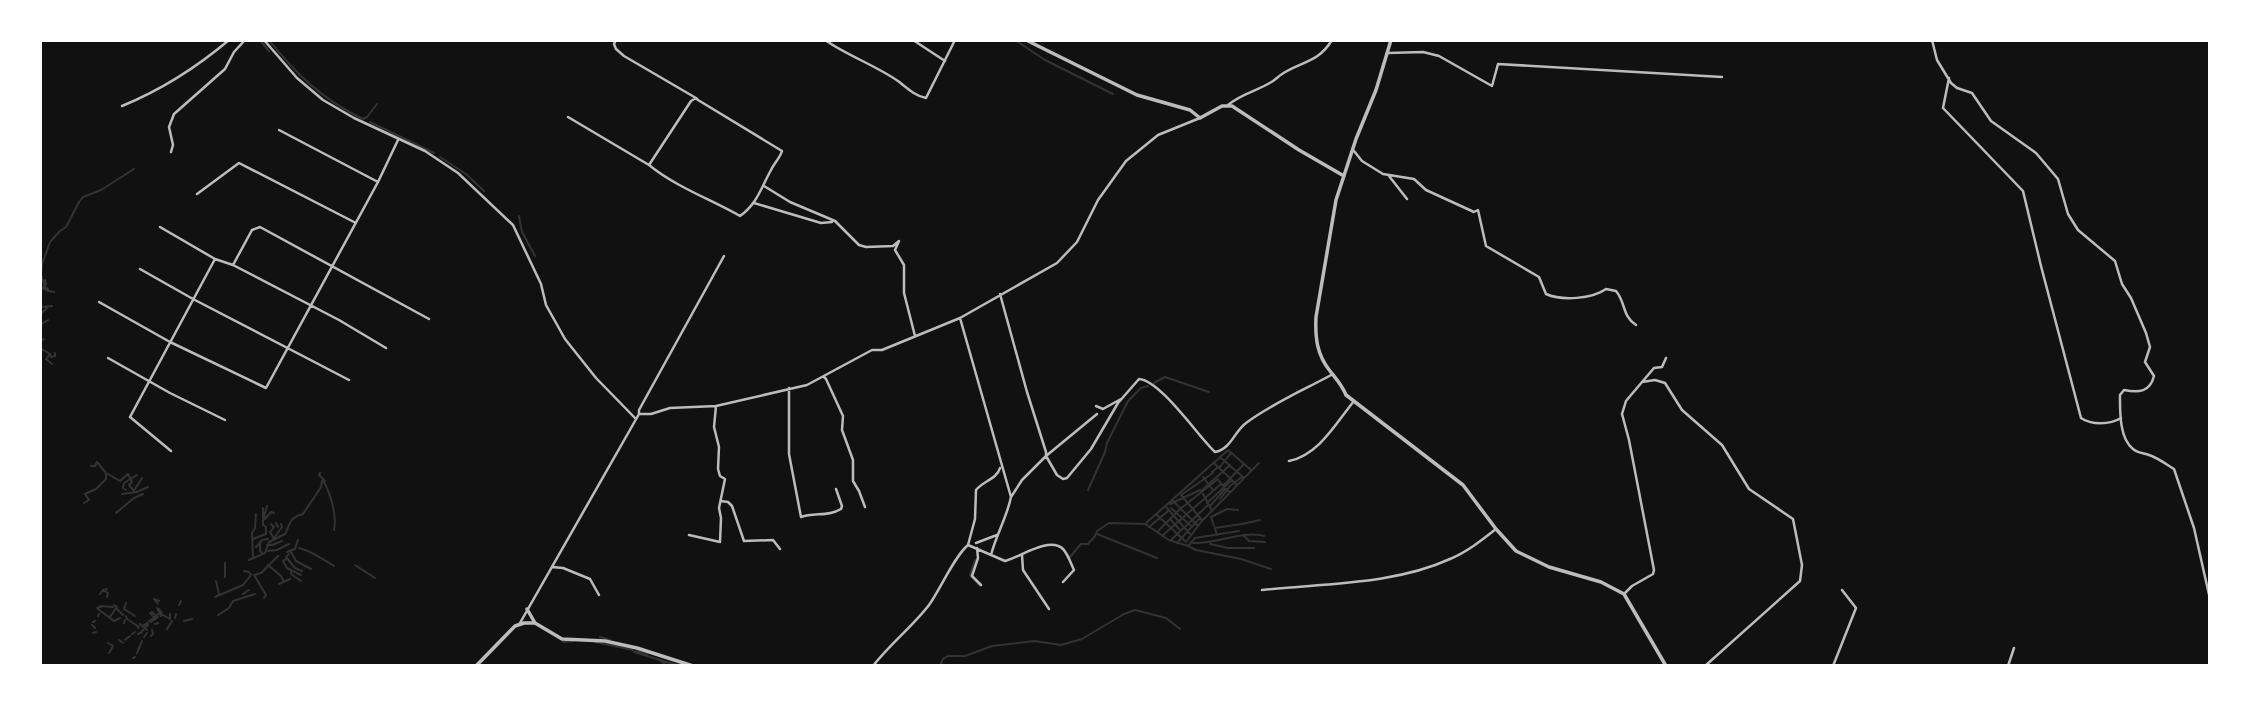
<svg xmlns="http://www.w3.org/2000/svg" width="2250" height="706" font-family="Bitter,serif">
<rect width="100%" height="100%" fill="#111"/>
<g fill="none" stroke-linecap="round" stroke-linejoin="round">
<path stroke="#333" stroke-width="2" d="M260,40L269,51
M269,40C296,74 323,100 363,119L367,117L377,104
M1015,40L1045,60L1113,94
M370,122L434,153
M440,157L466,174L484,191
M519,216L522,232L535,256
M40,286L46,290
M44,287L48,289V291L54,292
M45,287L41,275L42,264L50,242L60,231L66,227L79,202L83,197L101,190L134,169
M40,291L46,284L45,280
M40,307L52,306
M40,315L47,308
M40,325L48,320
M40,341L44,339
M40,348L50,354L46,359L52,364
M50,355L51,357L55,356V353
M1154,383L1165,377L1209,392
M1221,458L1243,477
M1215,464L1236,484
M91,466H95L97,462L106,473
M1219,468L1231,453
M1212,472L1217,468
M1203,477L1213,490
M1219,481L1229,492
M324,482C331,495 337,516 334,530
M1223,486L1244,464
M135,489L142,478
M126,490L123,488L124,483L137,475
M1088,490L1105,452L1107,443L1128,401L1141,388L1148,386
M1201,491L1230,465
M122,494L137,492L148,487
M1203,494L1212,511
M1181,495L1213,473
M1181,495L1202,520
M1220,499L1230,486L1242,477
M1172,500L1197,525
M84,503L89,500L85,494L96,489L106,479V473L120,481L128,474L132,482L129,485L134,491
M1207,503L1232,480
M1170,504L1200,490
M1210,506L1225,489
M1166,507L1190,534
M1171,508L1191,526
M116,513L134,498L143,494
M1156,514L1185,541
M264,517L267,506
M265,519L271,512L274,513
M1170,519L1180,530
M276,523L278,527
M271,524L274,527L270,532L273,537
M1145,524L1169,540L1188,546L1195,538L1239,531
M1214,526L1211,517L1227,509L1238,510
M1149,527L1168,511
M1158,531L1180,509L1218,479
M1097,534L1157,558
M1217,535L1215,528L1242,524L1260,520
M1162,536L1221,484
M1244,536L1249,541L1265,542
M253,539L266,534V527L263,525V508
M1171,540L1208,505
M271,542L282,527L281,524
M1186,542L1201,522L1259,463
M260,543V551L262,553
M1177,543L1199,519
M1193,543C1217,544 1242,530 1264,536
M1210,544L1228,548H1254
M267,545H272L282,541
M1188,546L1196,550L1241,559L1271,569
M256,547L262,540L268,539
M299,548C312,551 322,559 334,566
M290,550L296,561L311,569
M268,551L277,550L289,544
M287,552L295,549L298,540
M289,554L286,557L295,568L302,571
M253,557L252,533L255,528L256,514
M1070,557L1081,544H1088L1095,536L1097,531L1109,523L1145,524L1228,450L1251,470
M286,559L283,561L287,568L301,575
M249,560L265,553L269,542L285,534C290,524 290,517 303,514L321,487L322,481H325L319,475L320,473
M975,560L970,575L980,586
M268,565L281,576L284,582
M355,565L375,578
M291,571V574L301,581
M225,577V563
M216,581L219,594
M279,584L290,579
M103,590L108,593L107,597
M100,594L103,590L107,589
M243,594L249,590
M215,597L243,585L251,575L249,572L244,571
M264,598L266,595L254,575L261,573L278,556
M126,603L124,609L135,616
M158,604L154,599L159,601
M114,605L117,607
M179,605L181,601
M100,606L113,607
M97,608L101,607
M157,608L161,616
M98,609L114,621L120,618
M159,609L162,615
M120,612L123,615
M152,612L154,614
M150,613L152,615
M163,615L170,619V614
M218,615L229,608L233,601L255,594
M98,616L99,614
M126,616L127,619L139,627L138,628
M110,617L116,608L119,611
M153,617L162,612
M175,618L176,614
M149,621L157,616
M184,621L192,619
M93,622L95,621
M151,622L158,617
M124,623L125,620
M140,624L147,630
M155,624L158,623
M92,625L95,628
M144,625L147,623
M145,626L148,623
M167,629L172,621
M142,631L148,625
M93,633L96,632
M132,634L135,632
M138,634L142,632
M151,636L153,634L152,630
M144,637L147,633
M600,637L610,640
M119,640L123,643
M125,640L130,636
M563,642L573,641
M595,642L633,650
M108,643L113,646L109,653
M636,651L647,655
M634,652L680,666
M137,653L142,641
M133,658L135,657
M659,660L668,666
M940,666L943,659L948,656H965L992,646L1034,641L1061,645L1082,639L1124,614L1135,610L1166,618L1180,629"/>
<path stroke="#bcbcbc" stroke-width="2.5" d="M264,40L297,78L323,100L354,118L425,151L458,173L513,225L541,284L546,305L565,339L596,378L635,418
M616,40L614,44L616,49L624,56L696,98L698,100L782,151C780,158 774,163 771,170C761,188 757,204 740,216C710,199 676,187 649,165L691,101L696,98
M825,40C848,56 875,65 898,81C907,88 915,96 926,98L955,40
M913,40L945,61
M1932,40L1937,60L1951,83L1957,88L1972,93L1991,121L2036,153L2058,179L2068,214L2078,230L2115,261L2122,284L2131,298L2146,333L2150,347L2145,362L2154,376C2150,392 2139,393 2124,390L2120,395C2120,410 2119,438 2133,449C2138,453 2143,453 2149,455C2158,458 2166,464 2174,469L2194,528L2210,599
M1388,53L1423,52L1439,56L1492,86L1498,64L1722,77
M1949,78L1943,108L2023,191L2041,266L2081,418C2091,425 2110,425 2121,418
M1228,105C1242,93 1258,91 1273,81C1276,79 1279,76 1282,74C1302,61 1318,63 1332,40
M122,106C161,90 197,67 229,40
M568,117L649,165
M279,130L378,182
M1354,151L1362,161L1383,174L1414,179L1426,190L1474,212L1478,210L1486,246L1539,277L1546,294C1562,301 1592,299 1606,289L1616,291C1626,303 1622,316 1636,325
M171,152L173,145L169,127L174,114L225,69L234,52L245,40
M1389,176L1407,199
M764,186L790,202L835,221L859,245L866,247L893,246L899,241L895,250L904,265V293L915,336
M197,194L239,163L354,222
M754,203L821,223L832,222
M160,227L215,259L233,265L339,320L386,348
M233,265L252,230L260,227L429,319
M140,269L193,299L349,380
M1000,294L1027,392L1046,452V456L1022,480L1011,497
M99,302L170,342L266,388L378,182L398,140
M960,318L1011,497C1007,517 996,535 991,555
M108,358L170,393L225,420
M824,377L826,379L843,416L842,430L853,460V481L859,491L865,507
M1642,382L1655,380L1665,383L1682,410L1722,445L1749,489L1793,519L1802,565L1800,581L1705,666
M789,388V454L801,517C814,512 828,517 841,509L842,506L836,489
M1096,406L1103,409L1121,399
M639,414H651L670,408L716,406L807,385L872,350H882L960,318L1057,263L1077,242L1098,200L1126,161L1158,135L1200,118
M1097,414L1046,456L1057,475L1063,479L1067,478L1091,449L1118,403L1139,379C1160,380 1198,436 1215,452C1231,449 1234,432 1246,423C1273,403 1304,390 1333,374
M171,451L130,417L215,259
M1289,461C1319,455 1336,423 1354,401
M721,501L728,502L732,506L744,541L773,540L780,549
M689,535L720,542L721,518L719,508L725,479L720,476L718,469L719,447L714,427L716,406
M976,543L997,535
M968,545L975,519L976,490C983,481 997,479 1000,468
M977,548L978,558L972,576L981,585
M1022,555L1023,570L1049,609
M552,567L563,568L590,579L599,595
M1262,590C1324,583 1393,585 1450,559C1467,552 1482,540 1496,529
M1624,594L1632,586L1653,574L1654,570L1629,440L1622,414L1626,401L1631,395L1654,368L1662,367L1666,358
M520,623L639,414V410L724,256
M873,666C890,644 913,626 929,605C941,588 954,557 968,545L1005,561C1020,557 1050,536 1063,549C1068,554 1071,564 1074,570L1063,582
M1833,666L1856,608L1842,590
M2008,666L2014,648"/>
<path stroke="#bcbcbc" stroke-width="3.5" d="M1026,40L1137,95L1190,110L1200,118L1222,106H1232L1299,150L1344,176
M1391,40L1376,90L1356,139L1336,200L1316,317C1315,338 1317,355 1330,371C1337,380 1342,385 1346,395L1463,485L1496,529L1516,551L1549,567L1601,582L1624,594L1666,666
M527,609L535,623
M476,666L515,626L524,623H535L562,639L605,641L637,648L693,666"/>
</g>
<rect width="2250" height="706" fill="none" stroke="#ffffff" stroke-width="84"/>
</svg>
